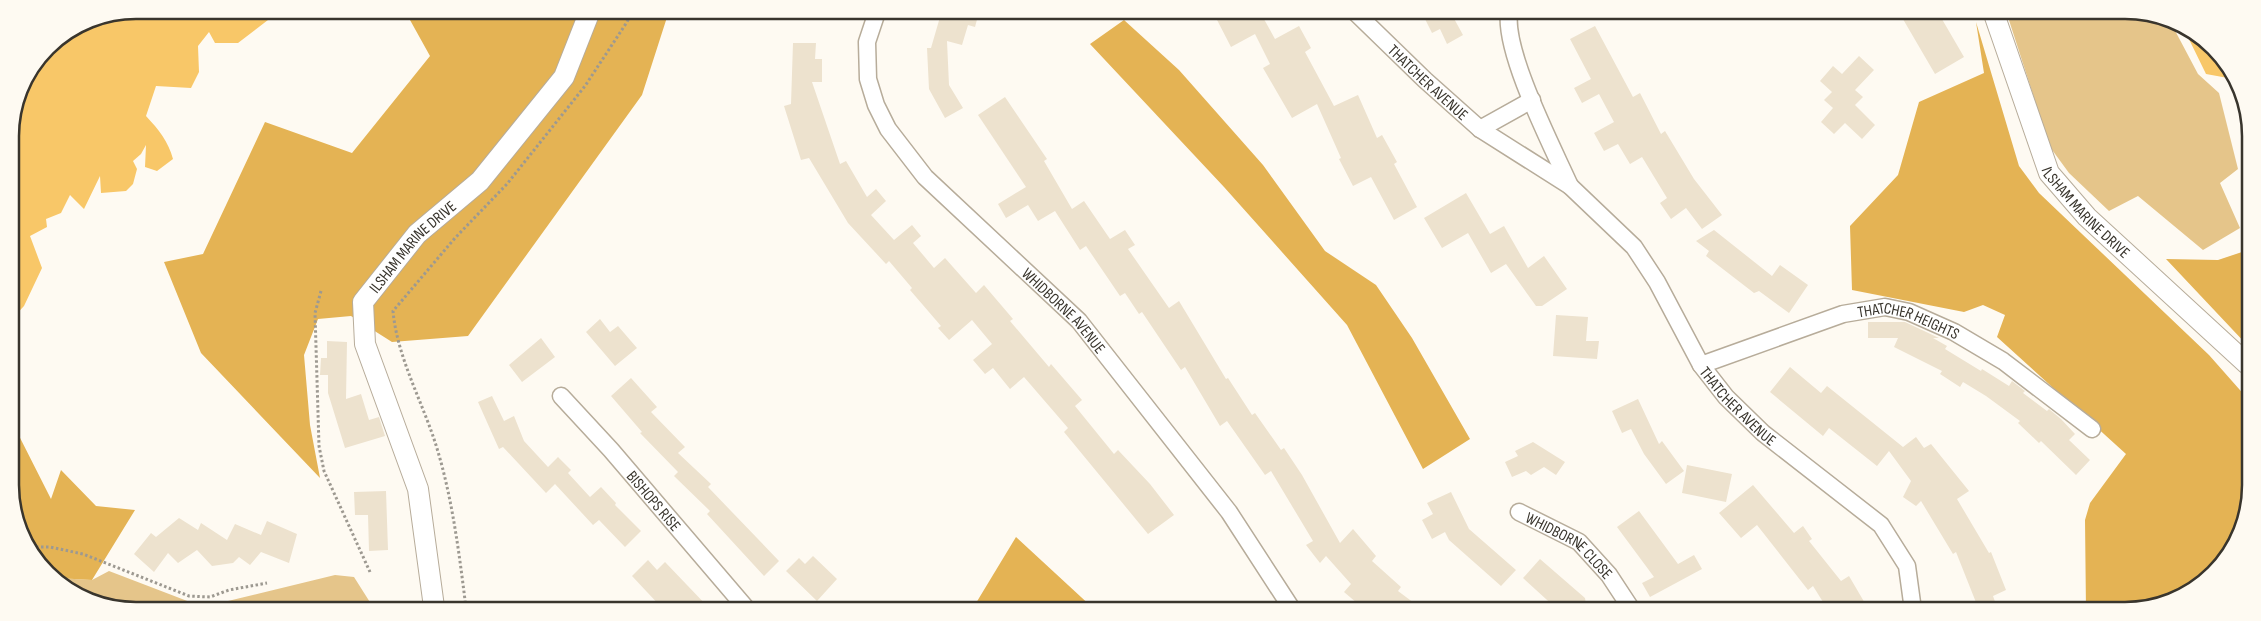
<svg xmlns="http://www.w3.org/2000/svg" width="2261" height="621" font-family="'Sofia Sans Condensed',sans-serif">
<rect width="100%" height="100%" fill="#fefaf2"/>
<path fill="#e5c58a" d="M2007,14H2158L2171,23L2198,74L2219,93L2238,169L2220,183L2240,228L2203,250L2138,196L2109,211L2069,173L2050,147Z
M109,571L203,607L335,575L354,577L373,607H103L56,578L92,580Z"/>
<path fill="#e4b354" d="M405,11H669L642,95L468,336L392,342L351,316L318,319L304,355L310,425L320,478L201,353L164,262L203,254L265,122L352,153L430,56Z
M1124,20L1179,70L1263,165L1325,251L1376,285L1412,338L1470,439L1423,469L1347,325L1224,187L1090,44Z
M1976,22L2019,166L2039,193L2209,355L2247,398V518L2208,580L2173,602L2133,611H2086L2085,520L2090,503L2126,454L1997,337L2005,315L1983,305L1964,312L1852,290L1850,226L1898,175L1919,102L1984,73Z
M2248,250V346L2166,259L2218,260Z
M12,422L51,499L61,470L96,506L135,510L92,580L56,578L41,568L12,510Z
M1016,537L1094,609L973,608Z"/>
<path fill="#f8c768" d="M135,10H281L238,43H215L209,32L198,46L199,72L191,88L156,86L146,116C159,130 168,141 173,159L157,171L145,167L146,145L141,154L133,161L137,169L133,184L126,191L101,193L100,176L84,209L70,195L61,213L46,219L47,227L30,236L42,268L24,306L11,320L10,128L20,87L47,47L88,19Z
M2185,31L2220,53L2234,82L2228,78L2206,74Z"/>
<path fill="#ede2ce" d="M936,12H979L975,27L968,25L962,45L947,41L949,85L963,108L945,118L929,89L927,48H931L940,17L935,16Z
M1227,12H1260L1275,39L1299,26L1311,48L1305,52L1334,106L1358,95L1377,138L1382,135L1397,162L1394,164L1417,207L1394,220L1371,177L1353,186L1339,159L1341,158L1317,104L1292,118L1263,68L1270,64L1255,34L1231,47L1216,18Z
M1422,13H1451L1463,35L1447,44L1440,29L1432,33Z
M1900,14H1939L1964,57L1935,74Z
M1595,26L1633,97L1640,93L1661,134L1665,131L1694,179L1722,215L1702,229L1686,208L1671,219L1660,203L1667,198L1642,157L1630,164L1618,144L1604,151L1594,133L1614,122L1599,94L1582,103L1574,88L1591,79L1570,39Z
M793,43H816L815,59H822V82H812L840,164L846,161L867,197L876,189L886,201L871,215L894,240L912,225L921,236L913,243L934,268L945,258L976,293L984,285L1013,319L1010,321L1049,367L1051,364L1082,400L1075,406L1114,454L1118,450L1150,484L1174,515L1148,534L1064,432L1068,428L1024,377L1010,389L993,368L985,374L973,360L992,344L972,320L949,340L938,328L941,326L910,290L912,288L889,261L886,264L848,223L809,158L801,160L784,106L791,104Z
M1859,56L1874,70L1855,90L1863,97L1855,105L1875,125L1862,139L1845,123L1834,134L1821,122L1833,108L1824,100L1832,92L1820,81L1833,66L1842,74Z
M1005,97L1047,159L1044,161L1072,209L1084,201L1110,239L1125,230L1135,245L1128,249L1169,308L1179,301L1226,379L1228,378L1252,415L1255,413L1281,450L1284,448L1302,475L1340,543L1353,529L1376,556L1372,561L1401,587L1398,591L1422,609H1364L1344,592L1351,584L1326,556L1320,563L1306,545L1313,541L1271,471L1265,475L1227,421L1220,426L1185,367L1181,370L1142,312L1139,314L1125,293L1120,296L1086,246L1080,250L1055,211L1038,221L1028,205L1006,218L998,204L1026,187L978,115Z
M1466,193L1490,234L1504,226L1528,268L1544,256L1567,289L1542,306H1536L1506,264L1491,273L1468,233L1442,248L1424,218Z
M1714,230L1772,276L1780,265L1808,285L1789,313L1759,291L1754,293L1706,256L1709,251L1696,241Z
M1556,315L1588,317L1586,341H1599L1597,359L1553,356Z
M600,319L610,332L618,326L637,348L615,366L586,332Z
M1868,322H1905L1939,338H1933L1947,346L1945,349L1981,371L1982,369L2009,386L2012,381L2025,391L2023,393L2047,411L2049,409L2061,419L2075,434L2069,440L2090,460L2076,475L2041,441L2039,443L2018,423L2020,421L1986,396L1963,382L1960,387L1940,374L1942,371L1894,347L1898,338H1868Z
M541,338L555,357L522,382L509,365Z
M327,341L347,342L346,399L361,394L369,420L379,417L385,436L345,448L328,393V375H320L321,358H327Z
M1790,367L1821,393L1827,386L1903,447L1916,437L1924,448L1931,444L1969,491L1957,499L1989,553L1991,552L2006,590L1993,596L1998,610H1979L1956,552L1953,554L1921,501L1916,506L1903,497L1911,481L1889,451L1877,466L1829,428L1823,436L1770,392Z
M631,378L657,407L651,412L685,447L678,453L711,484L708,487L779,561L764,576L707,514L710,511L674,476L678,472L640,433L642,432L611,396Z
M492,396L504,421L514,416L524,441L548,467L558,457L571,470L568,473L590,497L601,487L616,503L615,505L641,531L625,547L599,520L593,525L555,484L546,493L503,447L499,449L478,402Z
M1638,399L1659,444L1662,441L1684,471L1666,484L1644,454L1631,429L1622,433L1612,411Z
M1533,442L1565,462L1556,475L1544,467L1531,475L1526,471L1512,477L1505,462L1518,456L1515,451Z
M1687,465L1732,474L1726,502L1682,493Z
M1753,485L1794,533L1803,526L1812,539L1809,541L1841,581L1849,576L1866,605L1857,610H1828L1813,586L1808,590L1757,525L1741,538L1719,513Z
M386,491L388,550L369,551L368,515H355L354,492Z
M1451,492L1469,529L1516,570L1501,586L1449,540L1445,532L1432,539L1422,520L1433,514L1427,503Z
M1639,511L1678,564L1694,555L1702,569L1650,597L1642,583L1654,577L1617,527Z
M179,518L198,530L201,523L227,540L235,524L261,535L267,521L297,534L289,563L261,552L250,565L239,557L233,563L212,566L197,550L178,563L168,553L154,572L134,554L151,533L156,537Z
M813,556L837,579L817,601L786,571L799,558L805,564Z
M1540,559L1585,598L1587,610H1558L1523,578Z
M648,560L657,570L665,562L709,608H662L632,576Z"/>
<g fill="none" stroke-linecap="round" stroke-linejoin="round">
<g stroke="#b7ac9a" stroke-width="19">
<g id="minor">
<path id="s1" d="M877,12L867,42L868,79L876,105L888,129L925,177L1079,321L1229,512L1292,609"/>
<path id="s2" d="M1356,13L1425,80L1480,129L1570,186L1634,247L1657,282L1701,365L1726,397L1763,433L1881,525L1907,566L1913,610"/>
<path d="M1509,13C1504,53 1552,146 1570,186"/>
<path d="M1480,129L1532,100"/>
<path id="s3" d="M1701,365L1843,314L1885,307L1909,312L1954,332L2003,361L2092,429"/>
<path id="s4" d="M561,396L611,450L746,608"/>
<path id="s5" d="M1519,512L1579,542L1609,575L1632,610"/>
</g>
</g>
<g stroke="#b7ac9a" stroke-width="22">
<g id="tertiary">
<path id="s6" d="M1994,14L2049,173L2087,217L2247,364"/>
<path id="s7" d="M434,607L418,489L365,344L363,302L417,234L480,181L564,77L590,11"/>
</g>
</g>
<path stroke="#9d9991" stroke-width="3" stroke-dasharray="2.5 2.5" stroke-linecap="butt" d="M321,291L315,313L319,446L324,471L370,572
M31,547H50L83,554L189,596L210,597L229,590L267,583
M466,608C459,552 452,495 435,442C421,399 397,356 393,311L455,238L507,184L585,86L627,22L632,11"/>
<use href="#minor" stroke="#fff" stroke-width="16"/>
<use href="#tertiary" stroke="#fff" stroke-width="20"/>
</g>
<g text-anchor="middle" stroke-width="4" stroke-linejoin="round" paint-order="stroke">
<g font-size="16" fill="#39352d" stroke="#fefaf2">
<text dy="6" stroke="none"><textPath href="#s2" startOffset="100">THATCHER AVENUE</textPath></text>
<text dy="6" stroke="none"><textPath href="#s6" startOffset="222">ILSHAM MARINE DRIVE</textPath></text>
<text dy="6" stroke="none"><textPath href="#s7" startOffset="390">ILSHAM MARINE DRIVE</textPath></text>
<text dy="6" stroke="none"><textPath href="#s1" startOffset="376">WHIDBORNE AVENUE</textPath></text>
<text dy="6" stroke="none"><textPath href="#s3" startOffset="219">THATCHER HEIGHTS</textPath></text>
<text dy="6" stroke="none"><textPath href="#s2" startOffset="556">THATCHER AVENUE</textPath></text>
<text dy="6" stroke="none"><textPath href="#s4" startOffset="140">BISHOPS RISE</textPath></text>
<text dy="6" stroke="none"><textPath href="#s5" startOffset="61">WHIDBORNE CLOSE</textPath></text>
</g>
</g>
<path d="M0 0H2261V621H0ZM136 19H2125A117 117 0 0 1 2242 136V485A117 117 0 0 1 2125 602H136A117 117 0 0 1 19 485V136A117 117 0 0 1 136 19Z" fill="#fefaf2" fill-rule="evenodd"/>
<path fill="none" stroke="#39352d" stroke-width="2.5" d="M136 19H2125A117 117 0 0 1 2242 136V485A117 117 0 0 1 2125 602H136A117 117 0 0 1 19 485V136A117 117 0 0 1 136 19Z"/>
</svg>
